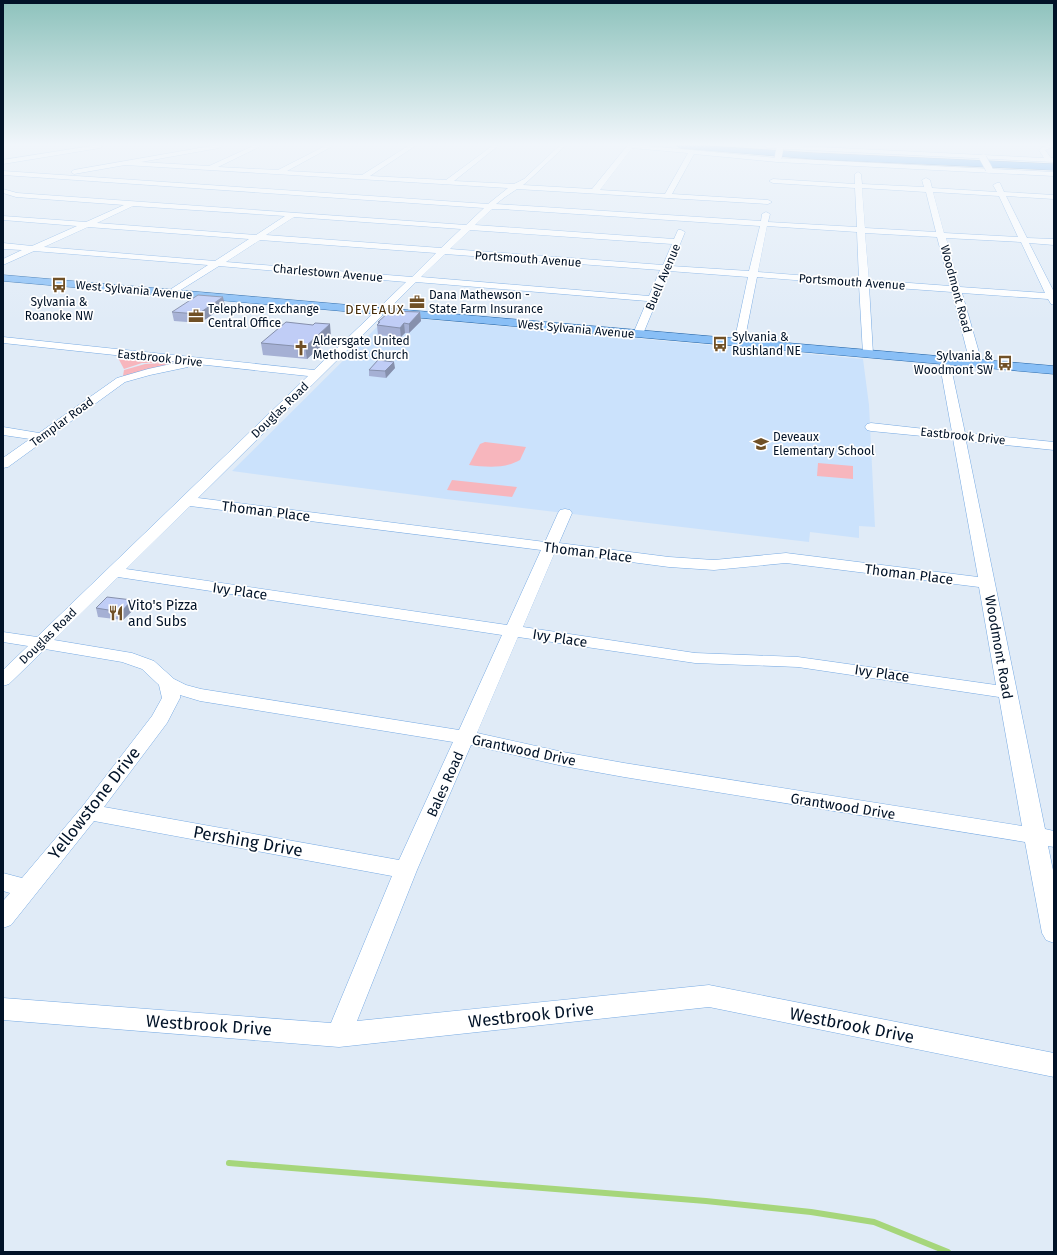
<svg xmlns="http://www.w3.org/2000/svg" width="1057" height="1255" font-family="'Fira Sans',sans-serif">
<rect width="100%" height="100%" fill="#e0ebf7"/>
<path fill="#cbe2fc" d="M388,316L863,359L869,405L875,527L859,526V538L810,532L809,542L446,499L232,471Z"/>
<path fill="#f7b6bd" d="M122,355L176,361L169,363L174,364L123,376L124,370L145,364L163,363H142L124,369L117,356Z
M485,442L526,447L520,460C504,469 486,467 469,465L480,444Z
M818,463L853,466V479L817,476Z
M452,480L517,487L512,497L447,490Z"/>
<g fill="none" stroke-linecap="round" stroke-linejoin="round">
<path stroke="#a6d67b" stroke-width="6" d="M229,1163L706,1201L811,1212L874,1222L948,1252"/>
<g stroke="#77aae3" stroke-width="1">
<path id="minor" d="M91,146H103L100,148L3,164V160Z
M211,146H222L219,148L141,162L209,166L253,146H260L259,147L218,167L278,170L325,146H332L331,147L287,171L362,175L408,146H415L370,176L446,180L492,146H498L454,181L514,184L524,179L559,146H565L528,181L523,185L592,189L627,146H648L777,158L1054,172V176L777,162L694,154L672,194L768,200L772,202L768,204L517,189L505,197L496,204L761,221L762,214L766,212L770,214L768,222L857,227L855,188L773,183L769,181L773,179L855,184V174L858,172L861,174L862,184L924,187L922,180L926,178L930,180L932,188L997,192L993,185L997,183H1000L1004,192L1054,195V199L1006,196L1027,238L1054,239V245L1029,243L1054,292V305L1051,304L1048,299L962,293L982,363L976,366L970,363L952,292L869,286L873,354L868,357L863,354L859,285L757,277L744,343L739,346L734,343L748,277L669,271L643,334L638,337L633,334L647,301L416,282L198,498L545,542L558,513L560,510L565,509L570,510L572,513L559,543L669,557L714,560L786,553L978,577L953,439L871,431L867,430L865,427L867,424L871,423L952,432L939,360L945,357L949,358L965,433L1054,442V450L966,441L1045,829L1054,831V847L1048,846L1054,875V943L1046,940L1042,933L1025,842L624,777L563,766L471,745L417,870L357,1021L709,985L1054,1053V1077L709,1007L339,1047L3,1020V998L331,1023L392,876L94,821L11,925L3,928V901L10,893L3,891V873L22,878L82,807L152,716L162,698L159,685L142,669L122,662L45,649L9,684L3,686V670L28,646L3,642V632L37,637L308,376L188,363L190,365L188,367L150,375L125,382L8,467L3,468V458L30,439L3,435V427L39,433L117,378L148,369L180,362L3,343V337L314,370L406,282L219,266L171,296L168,295L166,293L168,291L208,265L34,251L3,265V259L22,250L3,249V243L32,246L77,226L3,220V216L86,222L124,205L16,197L3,193V189L17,193L466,225L484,208L3,175V171L488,204L508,188L125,165L74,174L71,172L74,170ZM632,148L688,153L665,194L600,190ZM862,188L926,192L936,232L865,228ZM933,192L999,196L1018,237L944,233ZM133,206L285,216L256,235L97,223ZM492,209H501L760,226L749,271L671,266L685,232L681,230H678L674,239L475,225ZM294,217L461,229L441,248L266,235ZM767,226L857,232L859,280L758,272ZM88,227L249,239L215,261L44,247ZM470,230L672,244L663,265L450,249ZM865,233L937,237L950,286L869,280ZM946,238L1021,242L1045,293L960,287ZM260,240L436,253L412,277L226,262ZM445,254L660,270L649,296L421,277ZM190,506L541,550L507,625L126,569ZM555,552L669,567L714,570L786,563L979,587L996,685L798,657L695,653L523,627ZM118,577L502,635L459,730L201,689L186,685L174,679L154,661L132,653L54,640ZM518,637L695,663L798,667L999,697L1022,826L624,763L563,752L477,733ZM180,695L200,701L453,742L399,860L104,807L167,723L180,698Z
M765,146H798L1044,158L1039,150C1043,145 1048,146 1054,146L1053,147L1045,150L1051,158H1054V162L768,148Z"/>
</g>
<g stroke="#2667aa" stroke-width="1">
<path id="major" d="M3,275L1054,366V374L3,281Z"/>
</g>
<g stroke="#2667aa" stroke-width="1">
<path id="highway" d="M677,146H708L813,153L1054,164V170L813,159L681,148Z"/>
</g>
<use href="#minor" fill="#fff" fill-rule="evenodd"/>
<use href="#major" fill="#89bff6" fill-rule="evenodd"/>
<use href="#highway" fill="#3a95f0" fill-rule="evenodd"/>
<g stroke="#77aae3" stroke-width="8" stroke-linecap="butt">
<path id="minor-bridge" d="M778,158L780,148
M983,158L989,169"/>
</g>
<use href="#minor-bridge" stroke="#fff" stroke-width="7"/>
</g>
<path fill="#a5b0d4" d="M225,306L200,323L174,321L172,312Z
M420,312L421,321L409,333H405L401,337L378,335L377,325H378V322Z
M331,337L307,359L263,355L261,343Z
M395,368L386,378L369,376V370Z
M132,600L134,609L123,620L98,617L96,608Z"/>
<path fill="#8690ac" d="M223,297L225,306L200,323L198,314Z
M420,312L421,321L409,333V324Z
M404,323L405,333L401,337L400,328Z
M330,324L331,337L307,359L305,347Z
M394,362L395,368L386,378L385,371Z
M132,600L134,609L123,620L121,612Z"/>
<path fill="#c0cdf6" stroke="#8690ac" d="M198,295L223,297L198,314L172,312Z
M390,311L420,312L409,324L404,323L400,328L377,325L380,322H378Z
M286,322L313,325L315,323L330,324L305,347L261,343Z
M378,360L394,362L385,371L369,370Z
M107,597L132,600L121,612L96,608Z"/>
<linearGradient id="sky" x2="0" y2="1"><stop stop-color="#8dc2bc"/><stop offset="0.45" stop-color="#f1f6fb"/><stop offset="1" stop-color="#f1f6fb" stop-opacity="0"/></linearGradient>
<rect width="1057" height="321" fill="url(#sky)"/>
<defs>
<g id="bus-bare" transform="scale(1.2)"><path d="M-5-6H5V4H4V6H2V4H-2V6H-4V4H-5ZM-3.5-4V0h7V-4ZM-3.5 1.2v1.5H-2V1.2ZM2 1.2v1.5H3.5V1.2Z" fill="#705026" stroke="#fff" stroke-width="2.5" paint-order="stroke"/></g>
<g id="office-bare" transform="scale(1.2)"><path d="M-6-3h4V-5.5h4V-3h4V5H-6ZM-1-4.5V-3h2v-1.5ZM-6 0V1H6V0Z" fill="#705026" stroke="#fff" stroke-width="2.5" paint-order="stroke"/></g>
<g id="church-bare" transform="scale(1.2)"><path d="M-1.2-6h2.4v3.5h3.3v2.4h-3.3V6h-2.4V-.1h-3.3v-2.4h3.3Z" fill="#705026" stroke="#fff" stroke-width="2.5" paint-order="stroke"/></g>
<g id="school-bare" transform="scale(1.2)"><path d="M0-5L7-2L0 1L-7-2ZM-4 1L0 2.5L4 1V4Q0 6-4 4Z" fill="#705026" stroke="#fff" stroke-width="2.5" paint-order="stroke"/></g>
<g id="restaurant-bare" transform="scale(1.2)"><path d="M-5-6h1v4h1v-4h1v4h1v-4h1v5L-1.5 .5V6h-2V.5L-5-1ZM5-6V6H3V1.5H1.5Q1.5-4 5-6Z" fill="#705026" stroke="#fff" stroke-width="2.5" paint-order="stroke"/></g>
</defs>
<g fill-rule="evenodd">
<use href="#bus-bare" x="59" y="285"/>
<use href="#office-bare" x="417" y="302"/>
<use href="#office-bare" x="196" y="316"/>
<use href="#bus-bare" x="720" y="344"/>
<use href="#church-bare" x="301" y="348"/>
<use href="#bus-bare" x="1005" y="363"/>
<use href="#school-bare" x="761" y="444"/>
<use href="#restaurant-bare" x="116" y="613"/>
</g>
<g text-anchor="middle" stroke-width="3.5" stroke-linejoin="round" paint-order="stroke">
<g font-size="12" fill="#011227" stroke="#fff">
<text transform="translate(528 259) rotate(4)" y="4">Portsmouth Avenue</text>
<text transform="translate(328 273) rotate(5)" y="4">Charlestown Avenue</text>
<text transform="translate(663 277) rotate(-67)" y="4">Buell Avenue</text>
<text transform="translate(852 282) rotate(4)" y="4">Portsmouth Avenue</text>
<text transform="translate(956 289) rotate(75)" y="4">Woodmont Road</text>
<text transform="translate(134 290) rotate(5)" y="4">West Sylvania Avenue</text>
<text transform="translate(576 329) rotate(5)" y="4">West Sylvania Avenue</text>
<text transform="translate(160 358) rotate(6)" y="4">Eastbrook Drive</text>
<text transform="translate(280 410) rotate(-44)" y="4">Douglas Road</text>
<text transform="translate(62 422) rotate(-36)" y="4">Templar Road</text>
<text transform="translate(963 436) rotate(6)" y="4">Eastbrook Drive</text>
<text transform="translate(48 636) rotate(-44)" y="4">Douglas Road</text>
</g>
<g font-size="12" fill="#011227" stroke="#fff" text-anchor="start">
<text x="429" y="299">Dana Mathewson -<tspan x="429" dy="14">State Farm Insurance</tspan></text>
<text x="59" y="306" text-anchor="middle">Sylvania &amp;<tspan x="59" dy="14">Roanoke NW</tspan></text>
<text x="208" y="313">Telephone Exchange<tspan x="208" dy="14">Central Office</tspan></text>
<text x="732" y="341">Sylvania &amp;<tspan x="732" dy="14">Rushland NE</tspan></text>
<text x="313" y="345">Aldersgate United<tspan x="313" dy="14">Methodist Church</tspan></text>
<text x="993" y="360" text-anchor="end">Sylvania &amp;<tspan x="993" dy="14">Woodmont SW</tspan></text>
<text x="773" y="441">Deveaux<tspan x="773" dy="14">Elementary School</tspan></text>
</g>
<g font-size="13" letter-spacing="1" fill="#472e0b" stroke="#fff">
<text x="375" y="314">DEVEAUX</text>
</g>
<g font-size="14" fill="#011227" stroke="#fff">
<text transform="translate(266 511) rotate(7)" y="5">Thoman Place</text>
<text transform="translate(588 552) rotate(7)" y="5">Thoman Place</text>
<text transform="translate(909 574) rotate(7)" y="5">Thoman Place</text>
<text transform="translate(240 591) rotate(8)" y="5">Ivy Place</text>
<text transform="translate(560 638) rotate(9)" y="5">Ivy Place</text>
<text transform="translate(999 647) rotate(80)" y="5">Woodmont Road</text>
<text transform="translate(882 673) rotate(8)" y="5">Ivy Place</text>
<text transform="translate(524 750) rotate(12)" y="5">Grantwood Drive</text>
<text transform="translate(445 784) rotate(-66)" y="5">Bales Road</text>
<text transform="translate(843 806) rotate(9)" y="5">Grantwood Drive</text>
</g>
<g font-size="14" fill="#011227" stroke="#fff" text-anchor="start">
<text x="128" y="610">Vito's Pizza<tspan x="128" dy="16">and Subs</tspan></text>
</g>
<g font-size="17" fill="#011227" stroke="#fff">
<text transform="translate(94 803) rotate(-52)" y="6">Yellowstone Drive</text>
<text transform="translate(248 841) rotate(10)" y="6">Pershing Drive</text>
<text transform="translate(531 1015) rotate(-6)" y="6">Westbrook Drive</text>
<text transform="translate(209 1025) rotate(4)" y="6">Westbrook Drive</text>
<text transform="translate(852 1025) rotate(11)" y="6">Westbrook Drive</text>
</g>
</g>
<rect width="1057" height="1255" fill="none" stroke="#011227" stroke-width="8"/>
</svg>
